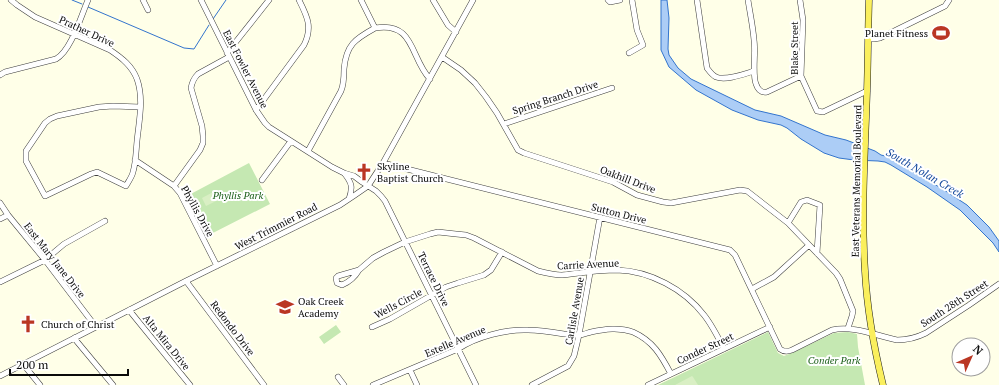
<svg xmlns="http://www.w3.org/2000/svg" width="999" height="385" font-family="'PT Serif',serif">
<rect width="100%" height="100%" fill="#ffffe8"/>
<path fill="#c5e8b2" d="M249,163L270,204L207,236L187,196Z
M336,325L341,332L324,344L319,337Z
M768,332L778,353L784,356L794,352L834,333L848,332L857,334L858,347L865,385H658Z"/>
<path fill="#d9efc4" d="M215,191L220,199L206,206L202,198Z
M692,376L693,377L698,385H675Z"/>
<path fill="#accdf6" stroke="#3374cd" d="M661,0H667L669,18L668,49L669,55L678,68L691,79L755,110L781,116L825,135L846,140L875,151L881,155L889,157L898,162L915,173L941,188L967,205L989,227L999,241V252L993,243L960,210L927,187L891,165L885,162L878,161L854,160L839,158L824,153L801,139L787,128L781,125L758,120L732,110L696,90L669,67L661,50Z"/>
<g fill="none" stroke-linecap="round" stroke-linejoin="round">
<path stroke="#3374cd" stroke-width="1" d="M72,0L82,4
M88,7L184,48L194,49L209,25
M213,19L226,0"/>
<g stroke="#3d3d3d" stroke-width="6">
<path id="minor" d="M11,0L17,5L35,17L110,50C122,58 132,66 137,79C144,99 139,121 137,141C136,151 136,162 133,172C132,177 128,182 126,186L97,172L91,174L45,196L26,161V151L45,123L50,119L57,116L99,107L113,106L140,107
M143,0L148,10
M201,0L256,110L265,123L269,127L332,167L344,173L354,176L362,182L376,191L381,196L385,201L476,385
M361,0L375,28C415,21 410,58 430,79
M433,0L448,25L456,32
M608,0L610,2L620,0
M697,0L707,68C710,72 712,75 716,77C726,81 744,74 754,71
M748,0C750,13 753,27 754,40C756,52 752,75 756,84C758,90 761,93 767,92L801,76
M800,0L803,20L801,76L817,111L823,112L867,91
M868,39H874L880,38L939,9L945,6L949,0
M227,53L269,0
M629,53L643,45L637,30L632,0
M442,57L461,70L475,83L486,97L497,113L518,150L524,153L613,182L637,195L663,202L671,203L740,190L747,191L788,223L836,273L840,279L853,311L852,316L848,328
M0,75L5,72L56,59C71,51 81,16 88,0
M256,110L304,45C313,27 307,16 299,0
M504,124L612,88
M308,151L341,91C344,84 344,77 344,69C346,45 355,39 375,28
M135,160L174,186L180,193L217,266
M383,163L730,250L735,255L780,349C784,352 787,352 792,350L832,330C853,325 877,336 897,340C908,340 916,338 926,333L969,305L999,284
M344,173C352,183 353,187 349,199
M262,180L291,141
M174,186L200,150L203,143V136L202,126L191,88C192,82 194,78 198,74L229,57
M0,203L8,215L45,260L96,327
M0,219L8,215
M788,223L801,202L807,200L820,205L817,253
M359,270C355,277 349,282 342,285L337,283L336,278L338,276L359,270L373,258L384,252L405,242L430,234L438,232L456,234L466,235L474,238L538,271C546,273 554,275 562,275C580,273 599,270 617,270C650,271 684,289 704,315C712,325 718,337 724,349
M186,281L264,385
M0,282L45,260L64,244L105,221
M752,289L774,277L809,245
M129,310L190,385
M372,327L390,319L446,287L458,283L484,275L491,270L502,252
M74,338L113,385
M23,364L40,385
M410,370L417,385
M0,376L186,281L340,205L355,195L368,186L383,163L473,0
M338,377L344,385
M373,385L458,349C476,337 506,329 528,330C540,330 552,332 564,334C569,334 574,335 579,335C583,335 587,333 591,332C605,329 619,327 633,332C653,341 661,355 671,374
M532,385L568,366L574,356L579,335L600,217
M648,385L770,327"/>
</g>
<g stroke="#1b1b1b" stroke-width="7">
<path id="major" d="M869,0C868,30 868,61 867,91C865,151 861,211 865,271C867,309 874,348 883,385"/>
</g>
<use href="#minor" stroke="#fff" stroke-width="5"/>
<use href="#major" stroke="#faef5d" stroke-width="6"/>
</g>
<defs>
<g id="stadium-bare" transform="scale(1.38)"><path d="M0-5a6.5 5 0 1 0 0 10a6.5 5 0 1 0 0-10ZM-3.5-1.8h7v3.6h-7Z" fill="#ba3623" stroke="#fff" stroke-width="2.5" paint-order="stroke"/></g>
<g id="church-bare" transform="scale(1.38)"><path d="M-1.2-6h2.4v3.5h3.3v2.4h-3.3V6h-2.4V-.1h-3.3v-2.4h3.3Z" fill="#ba3623" stroke="#fff" stroke-width="2.5" paint-order="stroke"/></g>
<g id="school-bare" transform="scale(1.38)"><path d="M0-5L7-2L0 1L-7-2ZM-4 1L0 2.5L4 1V4Q0 6-4 4Z" fill="#ba3623" stroke="#fff" stroke-width="2.5" paint-order="stroke"/></g>
</defs>
<g fill-rule="evenodd">
<use href="#stadium-bare" x="941" y="33"/>
<use href="#church-bare" x="364" y="172"/>
<use href="#school-bare" x="285" y="307"/>
<use href="#church-bare" x="28" y="324"/>
</g>
<g text-anchor="middle" stroke-width="4" stroke-linejoin="round" paint-order="stroke">
<g font-size="10" fill="#0a0a0a" stroke="#fff">
<text transform="translate(87 31) rotate(25)" y="4">Prather Drive</text>
<text transform="translate(794 48) rotate(-90)" y="4">Blake Street</text>
<text transform="translate(246 69) rotate(63)" y="4">East Fowler Avenue</text>
<text transform="translate(555 97) rotate(-18)" y="4">Spring Branch Drive</text>
<text transform="translate(628 179) rotate(21)" y="4">Oakhill Drive</text>
<text transform="translate(856 181) rotate(-89)" y="4">East Veterans Memorial Boulevard</text>
<text transform="translate(198 211) rotate(61)" y="4">Phyllis Drive</text>
<text transform="translate(619 213) rotate(14)" y="4">Sutton Drive</text>
<text transform="translate(276 226) rotate(-27)" y="4">West Trimmier Road</text>
<text transform="translate(55 260) rotate(52)" y="4">East Mary Jane Drive</text>
<text transform="translate(588 264) rotate(-3)" y="4">Carrie Avenue</text>
<text transform="translate(434 279) rotate(64)" y="4">Terrace Drive</text>
<text transform="translate(398 303) rotate(-28)" y="4">Wells Circle</text>
<text transform="translate(954 303) rotate(-33)" y="4">South 28th Street</text>
<text transform="translate(574 311) rotate(-80)" y="4">Carlisle Avenue</text>
<text transform="translate(233 328) rotate(53)" y="4">Redondo Drive</text>
<text transform="translate(455 341) rotate(-23)" y="4">Estelle Avenue</text>
<text transform="translate(167 342) rotate(51)" y="4">Alta Mira Drive</text>
<text transform="translate(705 348) rotate(-25)" y="4">Conder Street</text>
</g>
<g font-size="10" fill="#0a0a0a" stroke="#fff" text-anchor="start">
<text x="928" y="37" text-anchor="end">Planet Fitness</text>
<text x="377" y="170">Skyline<tspan x="377" dy="12">Baptist Church</tspan></text>
<text x="298" y="305">Oak Creek<tspan x="298" dy="12">Academy</tspan></text>
<text x="41" y="328">Church of Christ</text>
</g>
<g font-size="10" font-style="italic" fill="#1e611c" stroke="#fff">
<text x="238" y="199">Phyllis Park</text>
<text x="834" y="364">Conder Park</text>
</g>
<g font-size="11" font-style="italic" fill="#14489b" stroke="#fff">
<text transform="translate(925 173) rotate(30)" y="4">South Nolan Creek</text>
</g>
</g>
<g transform="translate(971 357) rotate(45)"><circle r="19" fill="#ffffff" stroke="#9d9d9d"/>
<path d="M0-3L7 15L0 10L-7 15Z" fill="#ba3623"/>
<text y="-6" font-size="11" font-weight="bold" text-anchor="middle" fill="#0a0a0a">N</text>
</g>
<path d="M10 369v6h118v-6" fill="none" stroke="#0a0a0a" stroke-width="2"/>
<text x="16" y="369" font-size="12" fill="#0a0a0a" stroke="#ffffff" stroke-width="3" paint-order="stroke">200 m</text>
</svg>
